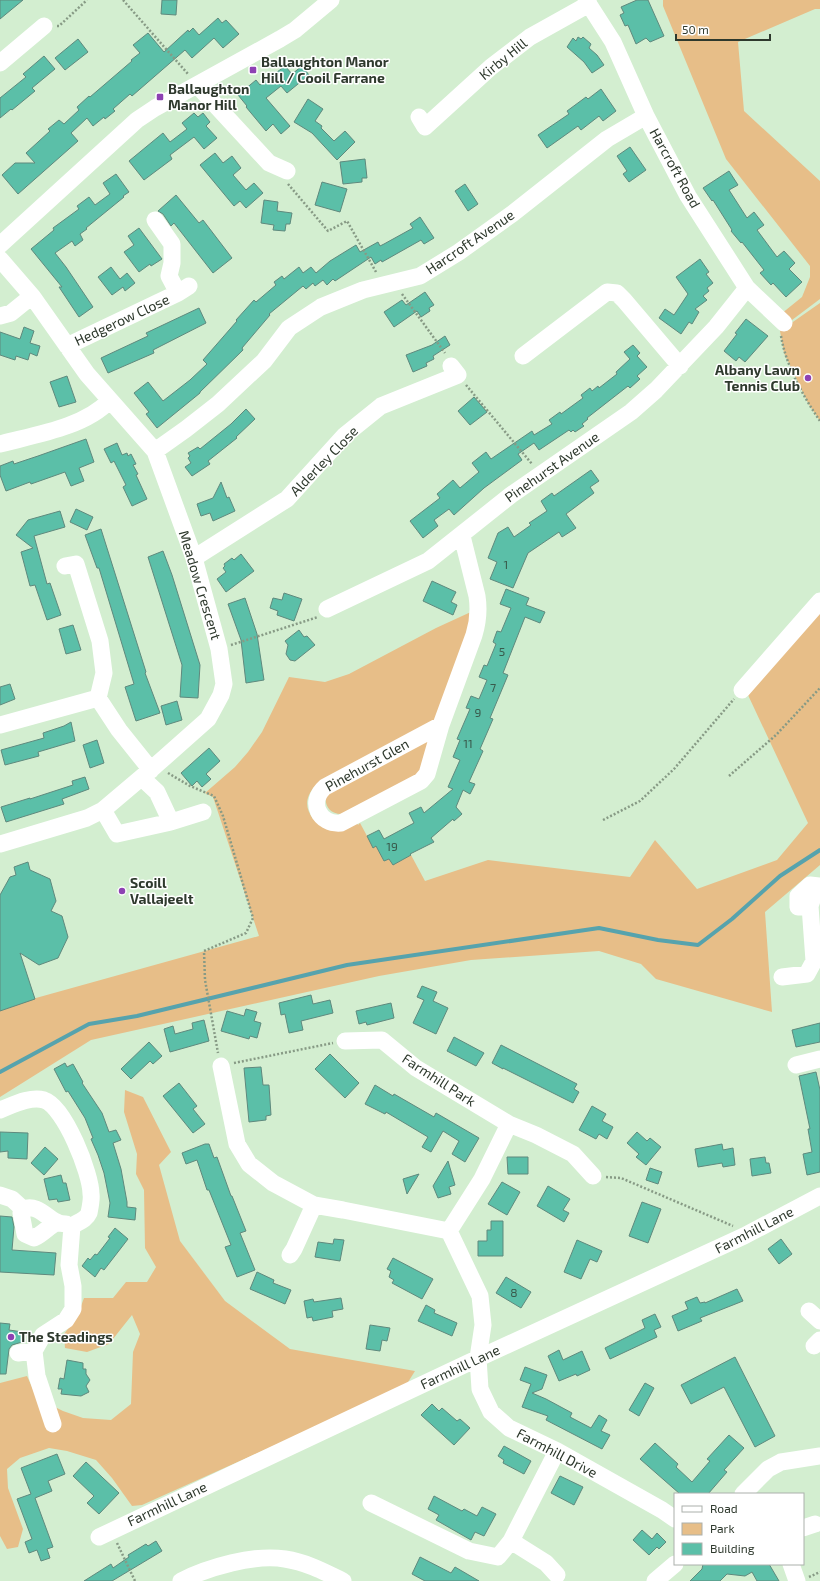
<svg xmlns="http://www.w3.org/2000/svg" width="820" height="1581" font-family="'Exo 2',sans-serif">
<rect width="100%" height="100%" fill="#d3eed0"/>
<path fill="#e7be88" d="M663,0H820V9H815L738,42L744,111L820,181V299L788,323L781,314L802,297L810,277V266L726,159L663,6Z
M820,303V421L808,403L784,353L780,331Z
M473,611V618L437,719L314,787C305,799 305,807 313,819L356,821L358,825L360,823L373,847L376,846L384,861L389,859L393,865L411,855L425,881L488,860L630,877L655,840L697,889L777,860L808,823L748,695L820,612V865L765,912L772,1012L656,979L641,964L599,951L471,960L379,976L91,1040L0,1097V1008L259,936L213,797L205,793L235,767L248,752L262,732L289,677L325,682L349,674L436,628Z
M425,741L428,742L421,773L341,814C330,814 324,806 326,795Z
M125,1090L143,1097L171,1152L159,1165L180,1241L225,1301L290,1349L415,1371L405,1387L142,1505L132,1506L112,1478L96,1460L67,1451L49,1448L20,1458L7,1469L8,1488L23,1529L18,1547L7,1549L0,1536V1383L27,1376L37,1398L63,1411L83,1418L111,1420L131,1404L133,1352L140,1334L132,1315L109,1344L87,1352L65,1348L64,1334L77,1317L84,1298H113L126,1282H147L156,1267L145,1248L144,1190L136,1174L137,1154L124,1112Z"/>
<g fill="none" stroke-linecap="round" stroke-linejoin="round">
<path stroke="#56a3ad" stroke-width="4" d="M0,1072L89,1024L137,1016L347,965L599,928L658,940L698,945L732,919L780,876L820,850"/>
</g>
<path fill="#5bbfa8" stroke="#5f897d" d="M0,0H23L0,19Z
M162,0H177L176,15L161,14Z
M637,0H648L664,36L650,42L646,38L636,44L628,25L625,26L620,15L624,13L621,7Z
M218,18L222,23L226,20L239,34L223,48L214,38L192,58L185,50L132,96L130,94L113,109L115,111L105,119L104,117L93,126L87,118L71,133L78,141L18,194L2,175L15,163H35L26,153L50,131L48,129L59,120L64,124L79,110L77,107L89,96L90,97L132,61L131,60L140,53L133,45L148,33L164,52L188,30L189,32L193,28L199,35Z
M578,37L581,39L583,37L591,44L589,48L597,55L604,65L592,73L584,62L567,47L573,38L576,41Z
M78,39L88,52L65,70L55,58Z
M44,56L55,69L32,88L35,91L12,110L11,109L0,118V98L26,77L23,74Z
M285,66L292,74L302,66L309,75L287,93L281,86L266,98L290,126L281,134L273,124L266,131L246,107L247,106L238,95L256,80L260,85Z
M601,89L616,111L603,121L599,116L581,130L578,126L547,148L538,135L569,114L567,111L586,97L588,99Z
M308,99L323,109L315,121L322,126L321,128L334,141L345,131L355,142L337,160L312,133L294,122Z
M194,113L198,117L203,113L210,122L206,126L217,138L204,149L194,137L170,155L172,159L144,180L129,161L163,133L170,142L187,129L182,123Z
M630,147L646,170L629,182L623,174L627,171L617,156Z
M215,153L223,163L232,156L241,168L233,175L246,190L254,183L263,193L246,208L240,201L234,206L200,165Z
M365,159L367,178H362V182L343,184L340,162Z
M729,171L738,185L729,190L747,218L754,212L764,225L757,230L777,257L784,251L795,263L789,269L802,282L786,297L773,283L771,285L760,273L764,270L742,242L741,243L731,231L732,230L713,200L712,201L703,188Z
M116,174L129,192L123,196L124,197L86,228L87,229L80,234L83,240L75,246L72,241L55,253L66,267L93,307L79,317L59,287H62L31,249L54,230L53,228L79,209L77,206L89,197L95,205L110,194L103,183Z
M322,182L347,189L340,212L315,205Z
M465,184L478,204L468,211L455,191Z
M176,195L199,223L203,220L232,258L213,273L174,223L171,226L163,214L158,211Z
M264,200L278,202L277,211L292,213L290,224H286L285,231L273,230L274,225L261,223Z
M420,217L434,238L424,244L421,240L382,262L381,260L375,264L371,257L335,281L333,279L327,285L323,280L315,286L313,283L306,289L303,286L269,314L270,315L242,348L243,350L200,392V393L157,428L146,414L149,412L134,393L148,382L163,401L190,380L207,364L203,360L237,321L236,320L254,300L256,302L276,285L274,282L282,276L284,279L299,267L303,273L311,267L316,273L330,261L356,245L360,252L378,242L380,246L384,244L413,228L410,224Z
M139,228L162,259L151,266L150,264L139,272L124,252L134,245L128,236Z
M700,259L709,272L706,274L713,283L707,288L709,291L703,296L707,300L695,309L699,312L692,324L689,322L681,334L659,318L665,309L674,315L688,294L676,277Z
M111,267L120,279L127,273L135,283L125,291L123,287L112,295L98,277Z
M425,292L434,305L429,308L430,311L421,317L417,311L394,327L384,312L402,300L406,305Z
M199,308L206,323L153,350L154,353L108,373L101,358L148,336L146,333Z
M746,319L768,336L745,362L739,357L736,361L724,351L737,334L735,333Z
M24,327L34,331L30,343L40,346L37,356L30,353L28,360L16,356L15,360L0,355V332L20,339Z
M445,336L450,345L433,356L434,359L426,363L427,366L413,372L406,355L432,345Z
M633,345L640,353L637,356L647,367L637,376L640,379L630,388L628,386L587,418L588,419L582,424L584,426L575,432L573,430L571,432L569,430L539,450L534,443L518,454L522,460L484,488L454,515L449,509L434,520L438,526L423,538L410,521L440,498L437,494L453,480L460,488L479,472L472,463L486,452L491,459L532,431L534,435L552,424L549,420L560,412L561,414L583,398L581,395L590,388L592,391L598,386L599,388L617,374L616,372L630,359L624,352Z
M67,376L76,402L59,407L50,382Z
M474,397L487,412L470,425L458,411Z
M246,409L255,419L236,437L237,438L208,461L210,464L192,476L185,467L191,463L188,458L190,456L188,453L198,447L200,449L231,424Z
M86,439L94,462L79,468L84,481L71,486L65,472L31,484L30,482L6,491L0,475V466L13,461L14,464L38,456Z
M117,443L122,455L127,453L128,456L131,454L136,464L133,465L138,474L136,475L147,499L132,506L123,487L126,485L114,461L111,463L104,449Z
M591,470L599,481L590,487L594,493L566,514L576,528L562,537L559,532L528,553L513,588L490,579L497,562L488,558L498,533L508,527L514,537L531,525L529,523L547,511L541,501L552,493L554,496Z
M221,482L227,498L229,497L235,511L213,521L210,513L201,516L197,504L213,498Z
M76,509L93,517L87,530L70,522Z
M60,511L65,527L34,536L47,584L50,583L61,615L47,620L35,585L30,586L21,552L33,548L16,535L28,520Z
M101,529L146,672L145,673L160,713L136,721L125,687L134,684L99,568H97L85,535Z
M163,551L172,575L200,665L198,698L180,697L182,665L148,557Z
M241,554L254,571L226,592L217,579L226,572L223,568L225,566L224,564L232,558L234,560Z
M432,581L456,592L451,602L457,605L453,615L423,601Z
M506,589L529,598L526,605L545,612L540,623L525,617L503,673L508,675L490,718L493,719L480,749L483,751L469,782L475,784L470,794L463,790L456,807L462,814L454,821L453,819L431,838L434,842L410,854L411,855L393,865L389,859L384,861L376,846L373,848L367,836L379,830L384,839L414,823L409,813L421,807L424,813L453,789L448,787L460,760L453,757L460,740L457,739L470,709L466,708L471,696L479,699L487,680L479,677L484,665L487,666L496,644L493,642L497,631L501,632L511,608L500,604Z
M284,593L302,599L294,621L277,615L278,611L270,608L273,598L282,600Z
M245,598L257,634L264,680L246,683L241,640L228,604Z
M73,625L81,650L66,654L59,629Z
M299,630L304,637L307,636L315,645L295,661L290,660L286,654L288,645L285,641Z
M10,684L15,699L0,705V687Z
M177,701L182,720L166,725L161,706Z
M71,722L75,741L38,752L39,756L5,765L1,750L44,738L43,733L64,726Z
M97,740L104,763L90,768L83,745Z
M209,748L220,761L206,774L211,779L202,787L197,781L192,786L181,773Z
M85,777L89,789L62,799L64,804L6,822L1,807L30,798V799L73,785L72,781Z
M28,862L30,870L50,879L56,901L51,911L62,916L68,937L58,958L39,965L20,953L35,999L0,1011V895L10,877L16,875L14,867Z
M422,986L437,992L433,1001L448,1008L436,1034L413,1023L424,1000L417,997Z
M311,995L313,1004L330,1000L333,1013L301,1021L303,1030L289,1033L285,1014L281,1015L279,1003Z
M391,1003L394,1018L367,1025L366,1022L359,1024L356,1011Z
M246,1009L257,1012L254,1021L261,1023L257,1038L250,1036L249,1039L221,1031L227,1011L244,1016Z
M204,1020L209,1041L170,1052L164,1029L173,1026L175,1034L193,1029L192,1023Z
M820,1023V1042L796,1047L792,1030Z
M454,1037L484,1053L476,1066L447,1051Z
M149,1042L162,1056L153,1064L150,1061L131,1079L121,1069Z
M501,1045L577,1084L574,1089L579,1092L573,1103L503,1068V1069L492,1063Z
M330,1054L359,1083L345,1098L315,1069Z
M65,1063L67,1067L73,1064L83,1082L82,1083L102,1113L109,1132L116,1130L121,1140L113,1143L121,1169L127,1202V1207L136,1208L135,1220L108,1217L110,1203L104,1173L98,1155L91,1139L93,1138L85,1118L68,1091L66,1092L54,1069Z
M261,1067L263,1085H269L271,1115L266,1116V1120L249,1122L244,1068Z
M816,1072L820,1090V1172L807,1175L803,1154L812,1152L808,1129H810L799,1076Z
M179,1083L197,1106L193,1109L205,1124L193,1133L163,1096Z
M375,1085L393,1096L394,1094L434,1117L436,1113L479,1138L465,1162L452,1154L459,1141L443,1131L431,1152L422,1147L428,1137L386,1112L385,1114L365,1104Z
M592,1106L606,1114L602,1121L613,1127L607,1139L599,1134L596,1139L579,1130Z
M0,1132L28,1133L27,1159L8,1158V1151L0,1152Z
M637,1132L647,1141L650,1138L661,1147L646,1165L636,1157L639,1154L627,1143Z
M205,1144H209L214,1158L217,1157L231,1196H232L246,1231L240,1233L255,1270L237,1277L225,1247L231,1245L209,1190H207L197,1160L186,1164L182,1153Z
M722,1144L723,1150L733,1148L735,1165L723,1167L722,1163L698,1167L695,1149Z
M45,1147L58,1159L44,1175L31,1163Z
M507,1157H528V1174H508Z
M765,1157L766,1163H769L771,1173L752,1176L750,1159Z
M448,1161L455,1185L449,1187L451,1194L438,1198L433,1186Z
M650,1168L662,1172L658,1184L646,1180Z
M419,1174L407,1194L403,1179Z
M61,1175L63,1183H66L70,1200L58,1202L57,1199L49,1200L44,1179Z
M502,1182L520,1192L507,1215L488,1204Z
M548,1186L570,1199L563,1210L569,1213L564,1222L537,1206Z
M642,1202L661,1209L648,1243L629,1236Z
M0,1216L12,1217L14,1227L12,1250L56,1253L54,1275L0,1272Z
M491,1221H503V1256H478V1241H487V1230H491Z
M115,1228L128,1239L104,1270L101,1268L95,1277L82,1266L88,1258L90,1260L95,1254L97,1255L110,1238L108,1237Z
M334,1239L344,1240L340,1261L315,1257L318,1242L333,1244Z
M781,1239L792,1254L779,1264L768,1249Z
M577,1240L602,1251L597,1262L590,1259L581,1279L564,1272Z
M393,1258L433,1279L422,1299L392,1283L394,1280L389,1277L391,1271L387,1269Z
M257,1272L274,1280L273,1283L291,1290L285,1304L250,1289Z
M506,1277L531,1292L521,1308L496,1293Z
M737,1289L743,1301L700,1318L702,1321L678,1331L672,1316L688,1309L685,1302L697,1297L700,1303L705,1302V1303Z
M341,1298L343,1309L332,1311L333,1317L313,1321L312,1317L307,1318L304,1301L313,1299L314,1302Z
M426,1305L435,1310L434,1313L457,1323L452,1336L418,1321Z
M655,1314L661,1327L654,1330L657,1337L610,1359L605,1348L645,1328L642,1320Z
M0,1323L10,1324L9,1330L23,1332L22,1342L12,1345L9,1349L6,1374H0Z
M370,1325L390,1328L387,1341L382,1340L380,1351L366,1349Z
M559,1350L563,1360L582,1351L590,1370L577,1376L576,1374L559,1381L548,1356Z
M735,1357L775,1436L755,1447L724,1387L691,1404L681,1385Z
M67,1360L83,1363V1369H86V1374L90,1380L86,1386L89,1392L81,1396L61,1394L62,1389H58L60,1378L64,1379Z
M525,1367L547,1375L542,1389L532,1393L546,1399L572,1413L570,1417L591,1428L599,1415L607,1420L601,1431L610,1435L602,1449L546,1420L548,1416L522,1407L531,1384L520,1380Z
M645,1383L654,1388L639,1416L629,1410Z
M432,1404L439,1411L442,1408L457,1421L460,1419L470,1428L454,1445L421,1415Z
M729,1435L744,1448L724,1470L727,1472L708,1494H680L640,1459L655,1443L678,1464L676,1467L692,1482L710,1461L707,1459Z
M504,1446L531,1461L524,1474L503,1463L504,1460L498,1456Z
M57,1454L65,1474L48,1481L52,1491L35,1498L53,1547L47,1549L50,1558L41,1561L37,1550L29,1553L25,1542L32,1539L17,1499L31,1494L21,1468Z
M86,1462L119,1493L99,1514L87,1503L94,1496L73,1476Z
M560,1476L583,1487L574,1505L551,1493Z
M434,1496L462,1511L464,1509L477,1516L482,1507L496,1514L484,1536L475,1532L471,1540L436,1520L439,1515L428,1509Z
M642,1530L652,1539L657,1533L666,1542L659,1549L657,1547L649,1555L633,1540Z
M156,1541L162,1551L112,1581H84L111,1564L113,1568L129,1557L128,1555L146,1544L148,1546Z
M420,1557L451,1573L455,1567L479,1581H425L412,1574Z
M703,1564H769L779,1581H757L752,1572L745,1576L727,1574L720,1581H690L702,1569Z"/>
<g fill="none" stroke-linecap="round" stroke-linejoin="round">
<path stroke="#879a85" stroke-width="2.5" stroke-dasharray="2 2" stroke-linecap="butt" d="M123,0L188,74
M57,26H59L87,0
M288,184L328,231L347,221L376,272
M402,294L445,353
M781,336C786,366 803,396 820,421
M466,385L532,464
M231,645L318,617
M168,773L190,786L214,796L223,816L253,918L246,933L204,951L205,980L218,1053
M729,776L776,735L820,688
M603,820L640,801L674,769L734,699
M234,1063L333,1043
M606,1177L621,1178L733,1226
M117,1543L135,1581
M809,1577L820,1572"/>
<path stroke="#fff" stroke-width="17" d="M586,0L613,42L646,116L688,196L747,288L784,323
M0,63L44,26
M197,85L269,163L287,171
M419,117L425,127L491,67L530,37L589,4
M155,220L172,244V263L169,276L178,293
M0,245L137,120L155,108L280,39L295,30L331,0
M0,259L32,296L87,374L155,451L194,558L219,649L224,684L221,695L208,719L155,766L103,810L87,818L0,844
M0,316L11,313L32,296
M67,346L178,293L189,286
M523,356L607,292L617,293L624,300L680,366
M0,444C34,435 85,427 109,401
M155,451L186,429L218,404L264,361L289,328L321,307L363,290L420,276L459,252L512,214L607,139L646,116
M194,558L287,499L345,435L381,406L458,375L451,366
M65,566L76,564L100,641L104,673L98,698
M327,609L428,561L511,495L631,412L656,390L716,327L747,288
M742,690L820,601
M0,725L98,698L119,730L151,770
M441,725L325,787C308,802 319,825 341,823L421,781L427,774L441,725L474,635C478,622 479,609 477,596L462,536
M103,810L117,834L171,822L157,792L142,778
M171,822L203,812
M810,906L798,907V896L810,885L820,886
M782,977L807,974L814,961L810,906L813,897L820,887
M345,1041L382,1040L416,1068L509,1124L482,1179L449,1231
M796,1065L820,1059
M221,1066L237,1144L249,1164L273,1183L314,1205L343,1210L449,1231L480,1296L483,1325L478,1358L480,1389L491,1412L509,1428L557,1451L662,1510L675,1519
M0,1110C13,1105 30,1096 44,1100C65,1107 91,1174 91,1194C92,1199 90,1208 89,1213C86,1220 78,1222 72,1226L69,1265L73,1286V1309L66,1320L43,1335L34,1351L37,1376L53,1424
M509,1124L536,1135L573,1154L593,1176
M0,1195L12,1199L23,1209
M23,1209L21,1213L25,1234L34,1238C43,1234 48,1227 57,1222
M23,1209C37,1204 45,1216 56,1222C59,1223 63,1224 66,1224
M290,1255L294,1249L314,1205
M809,1311L820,1321
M814,1346L820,1340
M18,1353L34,1351
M743,1494L768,1469L781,1462L820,1456
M371,1503L469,1551L498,1557L511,1541L557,1451
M803,1528L815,1524
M99,1537L468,1363L744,1236L820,1196
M511,1541L546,1563L557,1575
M791,1564L797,1581
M181,1581C209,1567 254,1554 285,1559C306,1562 325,1572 343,1581
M655,1581L675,1564"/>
</g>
<g fill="#8d41b3" stroke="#fff" stroke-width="1.5">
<rect x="249" y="66" width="8" height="8" rx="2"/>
<rect x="156" y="93" width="8" height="8" rx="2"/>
<circle cx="808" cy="378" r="4"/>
<circle cx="122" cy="891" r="4"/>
<circle cx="11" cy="1337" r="4"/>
</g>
<g text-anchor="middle" stroke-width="3" stroke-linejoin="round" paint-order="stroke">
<g font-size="12" fill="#395a4c">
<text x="506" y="569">1</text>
<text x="502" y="656">5</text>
<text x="493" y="692">7</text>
<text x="478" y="717">9</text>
<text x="468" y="748">11</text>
<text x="392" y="851">19</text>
<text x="514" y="1297">8</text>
</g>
<g font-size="14" fill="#2e392d" stroke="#fff">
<text transform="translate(503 59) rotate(-39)" y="5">Kirby Hill</text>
<text transform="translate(675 168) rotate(61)" y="5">Harcroft Road</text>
<text transform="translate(470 242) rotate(-34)" y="5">Harcroft Avenue</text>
<text transform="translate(122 320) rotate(-25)" y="5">Hedgerow Close</text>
<text transform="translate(324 461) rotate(-46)" y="5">Alderley Close</text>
<text transform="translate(552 467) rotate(-35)" y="5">Pinehurst Avenue</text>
<text transform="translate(200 585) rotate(73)" y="5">Meadow Crescent</text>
<text transform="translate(367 765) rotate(-29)" y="5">Pinehurst Glen</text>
<text transform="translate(439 1080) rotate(33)" y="5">Farmhill Park</text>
<text transform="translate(754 1230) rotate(-27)" y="5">Farmhill Lane</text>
<text transform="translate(460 1367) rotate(-25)" y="5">Farmhill Lane</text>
<text transform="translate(557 1453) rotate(28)" y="5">Farmhill Drive</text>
<text transform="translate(167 1504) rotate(-25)" y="5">Farmhill Lane</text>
</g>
<g font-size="14" font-weight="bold" fill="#2e392d" stroke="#fff" text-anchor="start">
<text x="261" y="67">Ballaughton Manor<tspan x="261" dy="16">Hill / Cooil Farrane</tspan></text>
<text x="168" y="94">Ballaughton<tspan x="168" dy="16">Manor Hill</tspan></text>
<text x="800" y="375" text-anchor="end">Albany Lawn<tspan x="800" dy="16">Tennis Club</tspan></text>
<text x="130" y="888">Scoill<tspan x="130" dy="16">Vallajeelt</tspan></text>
<text x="19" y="1342">The Steadings</text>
</g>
</g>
<rect x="674" y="1493" width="130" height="72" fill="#ffffff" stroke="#abb0ab"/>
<rect x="682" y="1506" width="20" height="6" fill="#ffffff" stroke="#abb0ab"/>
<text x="710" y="1513" font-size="12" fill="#2e392d">Road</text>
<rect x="682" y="1523" width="20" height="12" fill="#e7be88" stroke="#abb0ab"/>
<text x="710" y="1533" font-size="12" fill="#2e392d">Park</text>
<rect x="682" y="1543" width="20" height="12" fill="#5bbfa8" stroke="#abb0ab"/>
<text x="710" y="1553" font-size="12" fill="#2e392d">Building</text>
<path d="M676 34v6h94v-6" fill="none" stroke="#2e392d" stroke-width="2"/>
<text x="682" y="34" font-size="12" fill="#2e392d" stroke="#ffffff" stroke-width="3" paint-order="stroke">50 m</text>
</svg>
